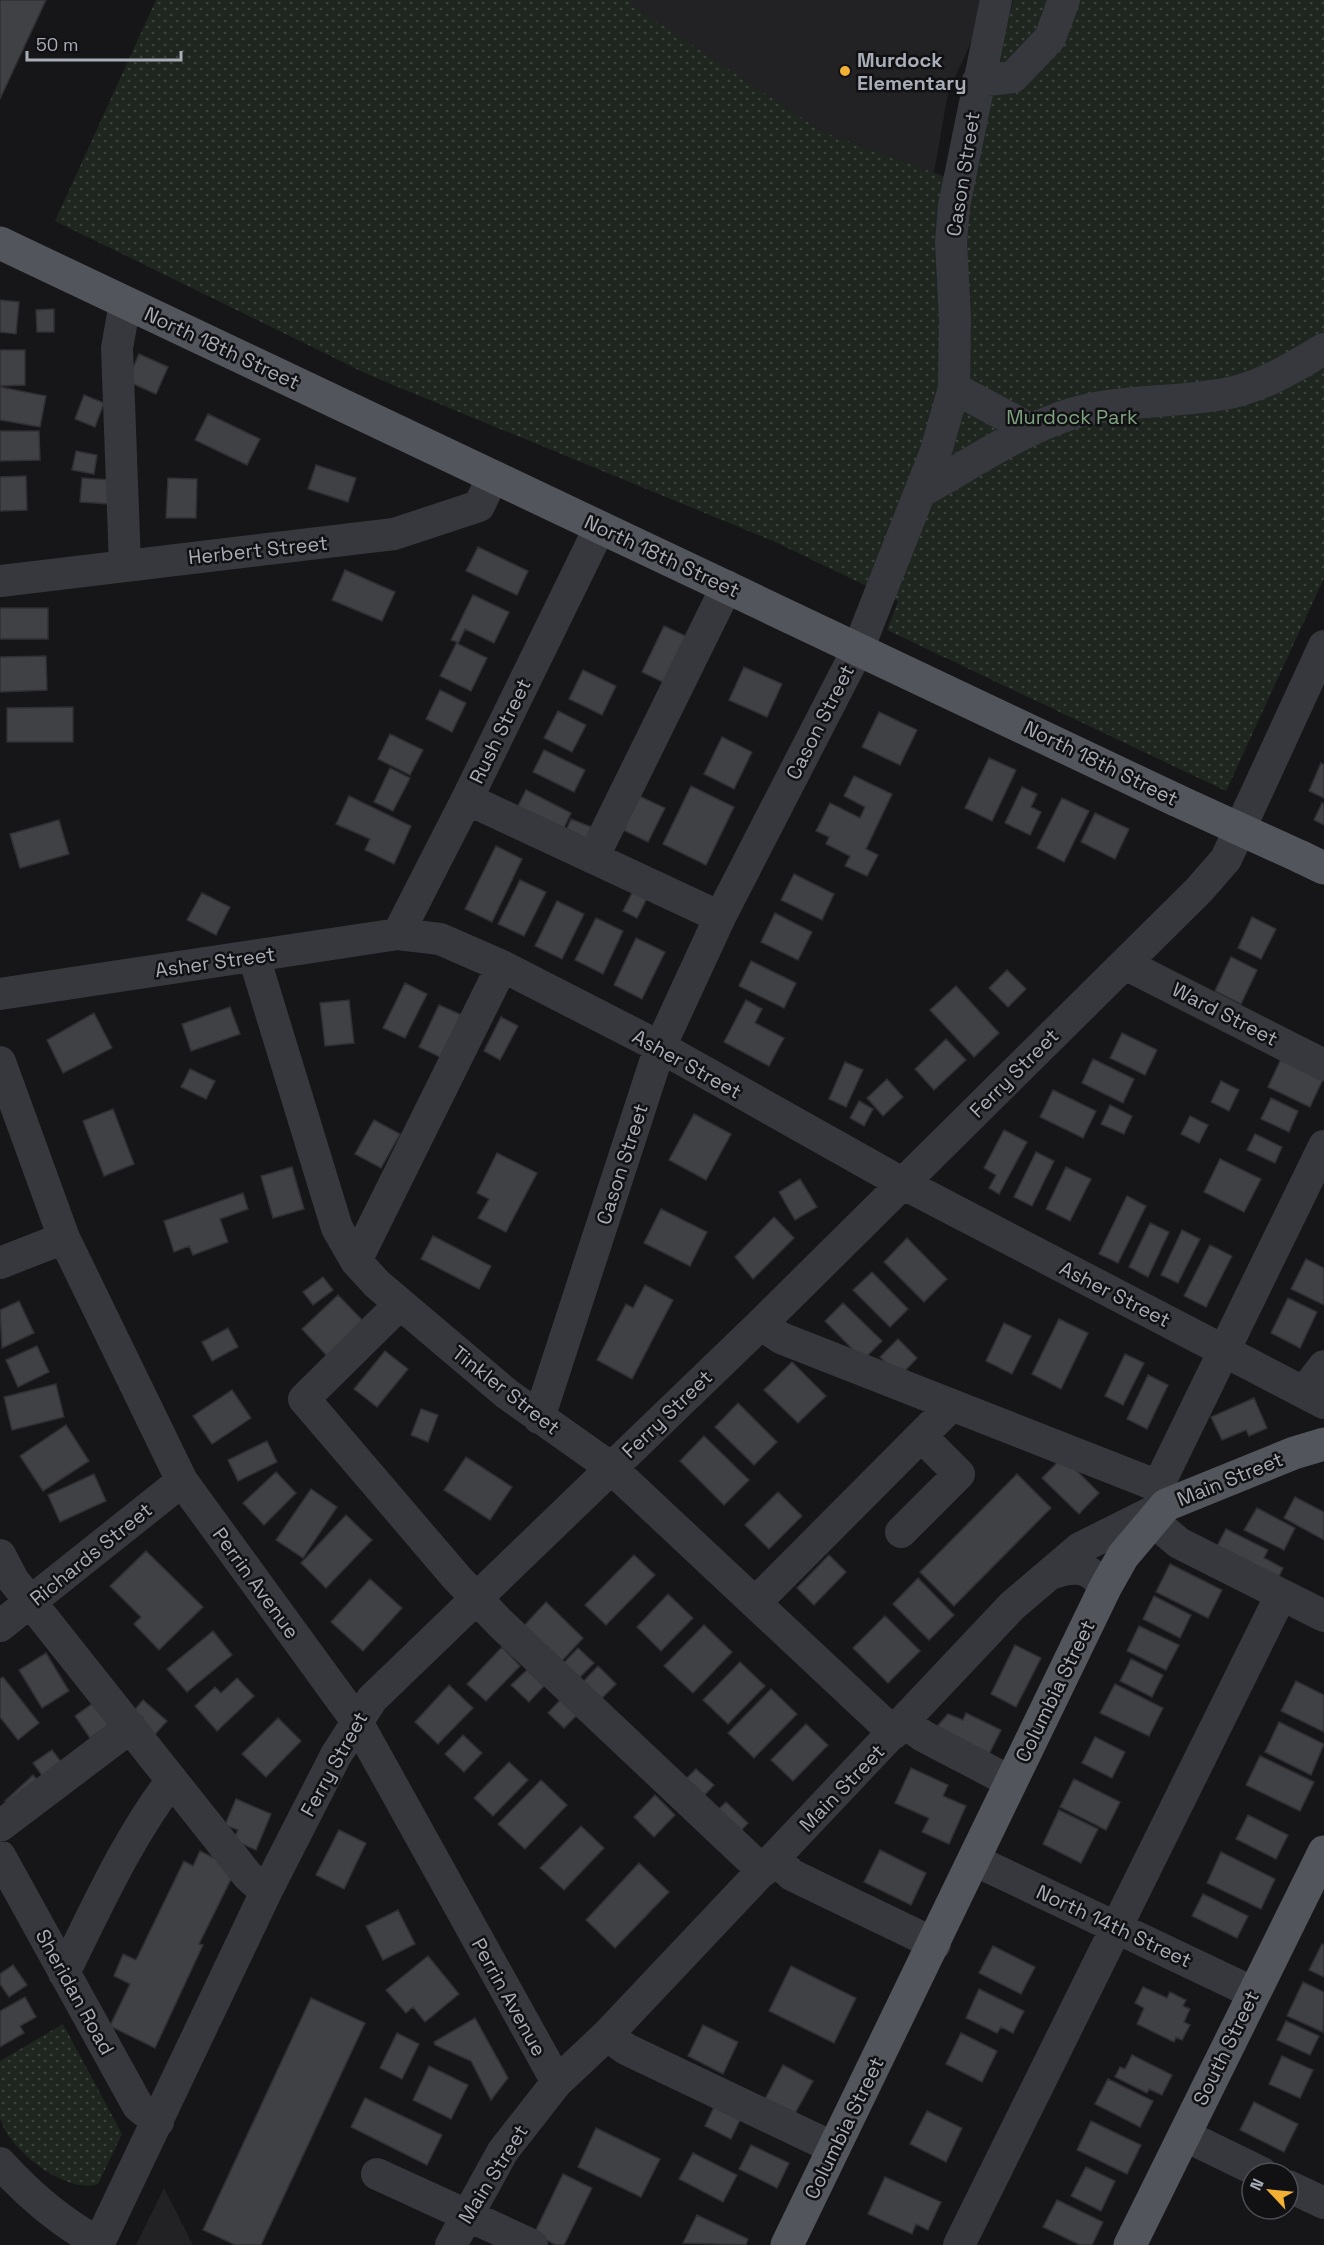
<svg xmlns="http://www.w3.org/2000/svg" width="1324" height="2245" font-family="'Space Grotesk',sans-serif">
<defs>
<pattern id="park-dots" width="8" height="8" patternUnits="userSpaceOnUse" patternTransform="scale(1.5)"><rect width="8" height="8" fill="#1e261f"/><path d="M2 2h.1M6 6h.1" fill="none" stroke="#3c433d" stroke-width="1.8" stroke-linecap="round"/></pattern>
</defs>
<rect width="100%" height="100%" fill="#161618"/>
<path fill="#222225" d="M629,0H980L972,40L948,93L934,173L823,132L629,4Z
M164,2188L193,2245H136Z"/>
<path fill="url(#park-dots)" d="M156,0H629L630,4L823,132L970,186L1013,0H1324V578L1226,791L887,630L898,601L773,541L369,375L55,221Z
M63,2024L122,2134L98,2184C66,2195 8,2149 0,2118C0,2101 0,2078 0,2061Z"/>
<path fill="#404145" stroke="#303034" stroke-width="1.5" d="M0,0H46L0,99Z
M0,300L19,302L16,334L0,332Z
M54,309V332H37L36,310Z
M0,350H25V385L0,386Z
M139,354L168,367L156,394L127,381Z
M0,387L46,396L40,427L0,420Z
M84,395L104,403L95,427L75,419Z
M208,414L260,439L247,465L195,440Z
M0,431H39L40,460L0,461Z
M76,451L97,455L94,474L72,470Z
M316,465L356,478L348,502L308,489Z
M26,476L27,510L0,511V477Z
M82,478L111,480L109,504L80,502Z
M168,478L197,479L196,518H166Z
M478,547L528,571L517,595L466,571Z
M345,570L395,592L382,621L332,600Z
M473,595L509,612L494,643L465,629L458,644L487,658L471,691L440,676L457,642L451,640Z
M0,608H48V639H0Z
M664,626L692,639L669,685L642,672Z
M46,656L47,690L0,692V657Z
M744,667L782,684L767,717L729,700Z
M583,670L616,686L602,715L569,699Z
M440,690L466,703L452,732L426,719Z
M73,707V742H7V708Z
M558,711L586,725L572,752L544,738Z
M879,712L917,730L900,765L862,747Z
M390,734L423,750L410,775L378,759Z
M722,737L752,752L734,789L704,774Z
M544,750L585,770L574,792L533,772Z
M989,758L1016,770L992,821L965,808Z
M1321,763L1324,765V798L1309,791Z
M390,768L410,778L393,811L374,802Z
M854,776L892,794L866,849L878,855L867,876L845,866L850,856L826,844L829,837L816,831L830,803L860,818L865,807L844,796Z
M691,786L734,807L706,865L663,844Z
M1022,787L1037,794L1031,807L1041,812L1030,835L1005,823Z
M526,790L571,813L559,838L513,816Z
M349,796L411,826L394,864L365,850L370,839L336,824Z
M639,796L665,808L648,842L623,830Z
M1062,798L1089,811L1064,862L1037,848Z
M1322,803L1324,804V825L1314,820Z
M1095,813L1129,829L1115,859L1081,842Z
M571,819L591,827L583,847L563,838Z
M59,820L69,854L20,868L10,834Z
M496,846L522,859L492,922L465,909Z
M794,874L834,894L822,920L781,900Z
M520,880L546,892L524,936L498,924Z
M634,889L648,896L637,918L623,911Z
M202,893L230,907L216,935L187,920Z
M557,901L584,914L562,959L535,946Z
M775,913L812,932L798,960L761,942Z
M1252,917L1276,929L1261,959L1238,948Z
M596,918L623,931L603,974L575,960Z
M636,938L665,952L642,999L614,985Z
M1231,957L1257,970L1241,1004L1215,991Z
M751,961L796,983L784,1008L739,986Z
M1007,970L1026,989L1008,1007L989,988Z
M405,983L427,994L405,1038L383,1028Z
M956,986L999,1033L974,1057L930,1010Z
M349,1000L354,1043L325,1046L320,1003Z
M746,1000L762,1009L755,1023L784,1038L769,1066L724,1042Z
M439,1005L464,1016L444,1059L419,1047Z
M230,1007L240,1034L191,1051L182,1024Z
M94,1013L112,1048L63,1073L47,1040Z
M501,1017L518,1026L500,1060L484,1051Z
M1122,1033L1157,1050L1145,1075L1110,1058Z
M946,1039L966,1060L934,1090L915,1069Z
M1093,1059L1134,1079L1123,1103L1082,1083Z
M1281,1059L1323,1079L1310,1107L1268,1087Z
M845,1062L863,1070L846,1107L829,1099Z
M190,1069L215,1081L206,1099L181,1087Z
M887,1079L903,1097L883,1116L867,1098Z
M1221,1081L1239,1090L1229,1111L1211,1102Z
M1053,1090L1096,1111L1083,1138L1040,1117Z
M1271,1098L1298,1111L1289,1132L1261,1119Z
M859,1101L873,1109L864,1126L850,1118Z
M1110,1105L1132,1116L1124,1134L1101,1124Z
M113,1109L134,1164L104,1176L83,1121Z
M694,1114L731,1134L706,1180L669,1160Z
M1190,1116L1208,1125L1199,1143L1181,1134Z
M374,1120L400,1134L381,1168L355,1154Z
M1004,1130L1027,1142L999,1194L989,1188L996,1175L984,1168Z
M1255,1134L1282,1147L1275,1163L1247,1150Z
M1036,1152L1054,1161L1032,1206L1014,1197Z
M497,1153L537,1173L506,1232L478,1218L489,1199L477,1193Z
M1220,1159L1261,1179L1244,1212L1204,1192Z
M292,1167L304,1209L273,1218L261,1176Z
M1066,1167L1091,1179L1070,1221L1046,1209Z
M800,1179L817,1207L795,1220L779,1192Z
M243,1193L248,1209L220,1219L228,1242L193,1255L189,1246L174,1252L164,1221Z
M1127,1196L1146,1206L1118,1263L1099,1254Z
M661,1209L707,1232L690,1266L644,1243Z
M774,1217L794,1238L753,1279L735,1257Z
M1150,1223L1169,1232L1148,1277L1129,1267Z
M1182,1230L1200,1239L1178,1283L1161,1275Z
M433,1236L491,1266L479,1289L421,1259Z
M907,1238L947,1279L924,1302L884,1262Z
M1210,1245L1232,1256L1206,1307L1184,1296Z
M1306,1259L1324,1268V1305L1291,1289Z
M872,1272L908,1309L890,1327L853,1290Z
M323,1277L333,1290L313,1305L303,1292Z
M645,1285L673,1300L632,1379L597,1360L626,1304L633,1308Z
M338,1295L363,1321L327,1356L302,1329Z
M1288,1298L1317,1312L1300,1348L1271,1333Z
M19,1301L34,1333L2,1348L0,1310Z
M843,1303L882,1341L863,1360L825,1321Z
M1059,1319L1088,1333L1061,1389L1032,1374Z
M1004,1323L1031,1336L1012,1374L986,1361Z
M228,1328L238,1347L212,1361L202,1342Z
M898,1339L917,1358L899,1377L880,1357Z
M37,1346L49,1372L18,1387L6,1360Z
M385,1351L408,1369L377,1407L354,1389Z
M1125,1354L1144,1363L1123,1405L1105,1396Z
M792,1362L826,1396L798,1423L764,1390Z
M1148,1375L1168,1385L1147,1429L1127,1419Z
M56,1384L64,1417L12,1430L4,1397Z
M232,1390L251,1418L212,1444L193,1416Z
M1254,1398L1267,1428L1249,1436L1246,1430L1222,1440L1211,1417Z
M738,1403L777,1442L754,1465L715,1427Z
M421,1409L438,1415L428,1442L411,1435Z
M66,1425L89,1461L43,1491L20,1456Z
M704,1436L749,1480L724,1505L680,1461Z
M267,1441L277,1462L238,1481L228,1460Z
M466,1457L512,1487L490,1520L444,1490Z
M1063,1457L1099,1493L1079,1514L1042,1478Z
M276,1472L296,1493L264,1525L243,1503Z
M94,1474L106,1501L60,1522L48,1495Z
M1017,1474L1051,1508L954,1606L920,1572Z
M311,1489L337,1507L303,1558L276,1540Z
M778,1492L802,1516L769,1549L745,1525Z
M1295,1497L1324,1512V1540L1284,1518Z
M1257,1508L1295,1528L1284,1550L1244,1530Z
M346,1515L372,1540L326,1588L301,1563Z
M1226,1529L1268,1550L1264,1558L1283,1568L1276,1583L1214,1552Z
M146,1551L203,1607L159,1650L134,1624L141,1617L110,1586Z
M634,1555L655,1575L606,1625L585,1605Z
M829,1555L846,1572L814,1605L797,1588Z
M1170,1564L1222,1590L1208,1618L1156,1592Z
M918,1578L954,1615L929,1640L893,1604Z
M370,1579L402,1608L363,1651L331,1622Z
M668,1594L693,1618L661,1651L637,1627Z
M1154,1596L1191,1615L1180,1638L1143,1619Z
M546,1602L583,1638L560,1663L523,1627Z
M885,1616L920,1651L888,1683L853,1648Z
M704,1625L732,1652L693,1693L664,1666Z
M1139,1626L1179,1645L1166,1670L1127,1651Z
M213,1631L232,1655L187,1692L167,1669Z
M1015,1645L1041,1658L1016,1707L991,1694Z
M502,1647L520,1666L486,1701L467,1684Z
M578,1648L594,1663L573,1684L558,1669Z
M46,1653L69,1691L42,1708L19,1670Z
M1131,1659L1163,1675L1152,1697L1120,1681Z
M740,1662L765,1686L728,1724L703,1700Z
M598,1666L616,1684L599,1701L581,1684Z
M527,1670L544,1686L529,1702L511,1685Z
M3,1677L39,1723L18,1740L0,1717V1679Z
M237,1678L254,1696L217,1731L195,1706L215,1687L221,1693Z
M1296,1681L1324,1695V1732L1281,1711Z
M1115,1684L1163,1708L1149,1736L1100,1713Z
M449,1685L473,1708L438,1744L415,1722Z
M771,1689L797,1714L754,1758L728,1733Z
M563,1697L579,1713L564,1728L548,1713Z
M143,1700L167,1721L149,1741L126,1720Z
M96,1701L111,1723L90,1738L75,1716Z
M966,1713L1001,1730L989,1754L933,1731L948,1714L963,1720Z
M278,1718L301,1741L266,1777L242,1754Z
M1279,1722L1324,1744L1311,1775L1265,1752Z
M806,1724L828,1745L793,1781L771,1760Z
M463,1735L482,1753L464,1772L445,1754Z
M1095,1737L1125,1752L1112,1778L1082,1763Z
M52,1750L65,1767L46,1781L33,1763Z
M1260,1756L1314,1782L1300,1811L1246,1785Z
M509,1762L528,1780L493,1816L474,1798Z
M911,1768L948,1785L943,1796L966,1806L949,1844L922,1832L929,1818L895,1803Z
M696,1769L714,1785L697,1803L679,1786Z
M33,1775L43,1786L15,1811L5,1801Z
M1074,1779L1120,1802L1106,1830L1060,1807Z
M541,1780L567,1805L525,1849L498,1824Z
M655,1795L675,1815L654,1837L634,1817Z
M236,1799L271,1814L256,1850L233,1840L238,1830L225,1825Z
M726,1802L748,1823L734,1838L712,1816Z
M1059,1810L1098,1829L1081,1863L1043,1844Z
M1248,1815L1288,1835L1276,1859L1236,1839Z
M581,1826L604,1848L564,1890L540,1868Z
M339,1830L366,1843L344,1889L316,1875Z
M880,1850L926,1873L911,1905L864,1882Z
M200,1851L236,1869L199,1944L203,1945L155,2048L110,2026L130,1984L114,1976L123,1954L136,1960L184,1861L193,1866Z
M1221,1852L1275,1879L1261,1909L1207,1883Z
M639,1863L669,1892L615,1948L586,1920Z
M1203,1894L1248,1916L1237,1938L1192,1916Z
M398,1910L415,1944L383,1960L366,1926Z
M1322,1944L1324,1945V1977L1309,1970Z
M993,1946L1035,1967L1021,1994L979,1973Z
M428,1956L459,1994L425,2022L413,2007L406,2013L386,1990Z
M13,1965L27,1985L9,1997L0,1984V1974Z
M791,1966L856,1998L834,2043L769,2011Z
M1303,1982L1324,1992L1323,2032L1287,2016Z
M1143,1987L1167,1998L1170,1992L1186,2000L1183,2006L1190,2009L1184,2022L1190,2025L1182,2040L1176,2037L1174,2042L1137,2024L1144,2008L1135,2003Z
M979,1989L1024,2011L1013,2033L1001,2027L997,2033L966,2018Z
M25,1997L36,2017L20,2026L24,2033L0,2047V2011Z
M311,1998L365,2023L261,2245H235L203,2230Z
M475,2018L508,2078L491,2100L471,2061L435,2045L434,2042Z
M1286,2021L1319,2036L1310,2055L1277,2040Z
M703,2025L738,2042L723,2074L688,2056Z
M397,2033L419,2044L402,2079L380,2068Z
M961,2033L997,2051L982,2082L946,2064Z
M1132,2055L1172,2075L1162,2095L1149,2089L1147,2093L1115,2077L1120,2067L1125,2069Z
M1282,2056L1313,2070L1300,2098L1269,2084Z
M783,2065L813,2081L794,2115L765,2099Z
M429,2066L468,2085L451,2119L413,2100Z
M1108,2079L1153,2101L1140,2127L1095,2104Z
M365,2098L442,2135L427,2165L351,2127Z
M1254,2102L1298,2124L1284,2152L1240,2130Z
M715,2105L741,2118L731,2139L705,2126Z
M927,2111L962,2128L946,2162L910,2144Z
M1091,2121L1141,2145L1127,2174L1077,2150Z
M596,2128L660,2159L641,2197L578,2167Z
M751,2145L789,2163L777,2188L739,2169Z
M693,2153L737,2175L723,2202L679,2179Z
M1086,2167L1115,2181L1101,2211L1071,2196Z
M563,2174L592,2188L564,2245H556L534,2234Z
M885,2177L941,2202L928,2230L916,2224L912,2234L868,2214Z
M1057,2200L1103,2222L1092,2245H1080L1043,2227Z
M697,2215L748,2239L746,2245L683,2243Z"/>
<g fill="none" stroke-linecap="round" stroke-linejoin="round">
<path stroke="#37383d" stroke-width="32" d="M978,81L1013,77L1050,38L1064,0
M954,388L1032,430
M922,491C970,465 1019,430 1071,414C1125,398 1180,404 1234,392C1266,384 1296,366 1324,349
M125,565L117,348L125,303
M0,581L394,534L479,506L493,476
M467,799L720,917
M593,858L727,586
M398,934L467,799L600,527
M254,957L337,1228L356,1261L377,1284L507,1394L610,1467L894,1733
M1125,964L1324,1065
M0,994L398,934L440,939L502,966L660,1047L902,1183L1324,1403
M0,1062L64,1238L182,1481L356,1720L557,2082
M356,1261L502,966
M0,1263L64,1238
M400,1304L304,1399L457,1578L499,1622L763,1871
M761,1324L781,1338L1158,1486
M1304,1392L1324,1366
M539,1418L660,1047L720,917L859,647L936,451L954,388L955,318L951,242L954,206L996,0
M1154,1522L1179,1543L1324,1616
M901,1532L959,1474L921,1436
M0,1555L13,1580L248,1876L266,1892
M1053,1573C1077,1565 1090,1567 1105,1588
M756,1602L952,1405
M0,1626L182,1481
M904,1722L923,1736L1011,1782
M0,1826L131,1727
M0,1856L138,2106L158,2122
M775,1859L792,1875L935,1944
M974,1860L1254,1993
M64,1973C97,1907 127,1839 172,1780
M607,2035L626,2049L834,2148
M1184,2135L1262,2173
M0,2163C28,2194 62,2223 99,2243
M377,2174L532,2245
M1288,2186L1324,2203
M98,2245L266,1892L336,1755L372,1699L761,1324L1199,890L1226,859L1324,646
M451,2245L503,2151L557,2082L607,2035L1012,1606L1080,1548L1166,1505L1158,1486L1324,1146
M959,2245L1281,1595"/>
<path stroke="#53555c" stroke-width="33" d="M0,243L1176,800
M1301,857L1324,868
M787,2245L1105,1588L1123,1556L1166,1505L1294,1453L1324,1444
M1130,2245L1324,1852"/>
<path stroke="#53555c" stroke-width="33" d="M1176,800L1301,857"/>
</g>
<circle fill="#f2b134" stroke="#111113" stroke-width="2" cx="845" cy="71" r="6"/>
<g text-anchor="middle" stroke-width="5" stroke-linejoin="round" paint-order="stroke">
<g font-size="20" font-weight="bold" fill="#a8adb8" stroke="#111113" text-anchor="start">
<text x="857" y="67">Murdock<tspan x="857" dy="23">Elementary</tspan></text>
</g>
<g font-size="20" fill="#a8adb8" stroke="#111113">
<text transform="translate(963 174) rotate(-81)" y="7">Cason Street</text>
<text transform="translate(222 348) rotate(25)" y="7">North 18th Street</text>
<text transform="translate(258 550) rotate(-6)" y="7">Herbert Street</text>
<text transform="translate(662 556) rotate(25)" y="7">North 18th Street</text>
<text transform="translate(820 722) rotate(-63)" y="7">Cason Street</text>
<text transform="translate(500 731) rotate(-64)" y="7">Rush Street</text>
<text transform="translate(1101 763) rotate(26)" y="7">North 18th Street</text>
<text transform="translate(215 962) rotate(-8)" y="7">Asher Street</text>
<text transform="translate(1225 1014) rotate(27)" y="7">Ward Street</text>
<text transform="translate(687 1064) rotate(29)" y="7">Asher Street</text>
<text transform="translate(1014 1073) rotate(-45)" y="7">Ferry Street</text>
<text transform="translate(622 1164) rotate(-72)" y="7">Cason Street</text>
<text transform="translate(1115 1294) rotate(27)" y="7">Asher Street</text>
<text transform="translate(506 1390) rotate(38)" y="7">Tinkler Street</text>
<text transform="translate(667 1414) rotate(-44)" y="7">Ferry Street</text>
<text transform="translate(1230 1479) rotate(-22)" y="7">Main Street</text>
<text transform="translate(91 1554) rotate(-39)" y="7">Richards Street</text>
<text transform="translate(256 1583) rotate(54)" y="7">Perrin Avenue</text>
<text transform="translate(1055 1691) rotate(-64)" y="7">Columbia Street</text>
<text transform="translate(334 1764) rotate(-61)" y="7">Ferry Street</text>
<text transform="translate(842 1788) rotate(-46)" y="7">Main Street</text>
<text transform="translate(1114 1926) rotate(25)" y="7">North 14th Street</text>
<text transform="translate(75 1992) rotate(61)" y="7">Sheridan Road</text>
<text transform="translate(509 1997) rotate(61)" y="7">Perrin Avenue</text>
<text transform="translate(1226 2048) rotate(-64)" y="7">South Street</text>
<text transform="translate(844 2128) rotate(-64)" y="7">Columbia Street</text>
<text transform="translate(493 2174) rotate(-58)" y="7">Main Street</text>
</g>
<g font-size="20" fill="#7fa381" stroke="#111113">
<text x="1072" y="424">Murdock Park</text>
</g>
</g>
<g transform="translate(1270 2191) rotate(296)"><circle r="28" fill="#111113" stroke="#4d4f55" stroke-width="1.5"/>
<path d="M0-4.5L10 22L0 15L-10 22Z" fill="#f2b134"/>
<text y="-9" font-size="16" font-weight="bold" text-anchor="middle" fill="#a8adb8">N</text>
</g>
<path d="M27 51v9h154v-9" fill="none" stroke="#a8adb8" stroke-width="3"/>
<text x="36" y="51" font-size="18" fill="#a8adb8" stroke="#111113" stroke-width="4.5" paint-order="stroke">50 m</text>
</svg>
